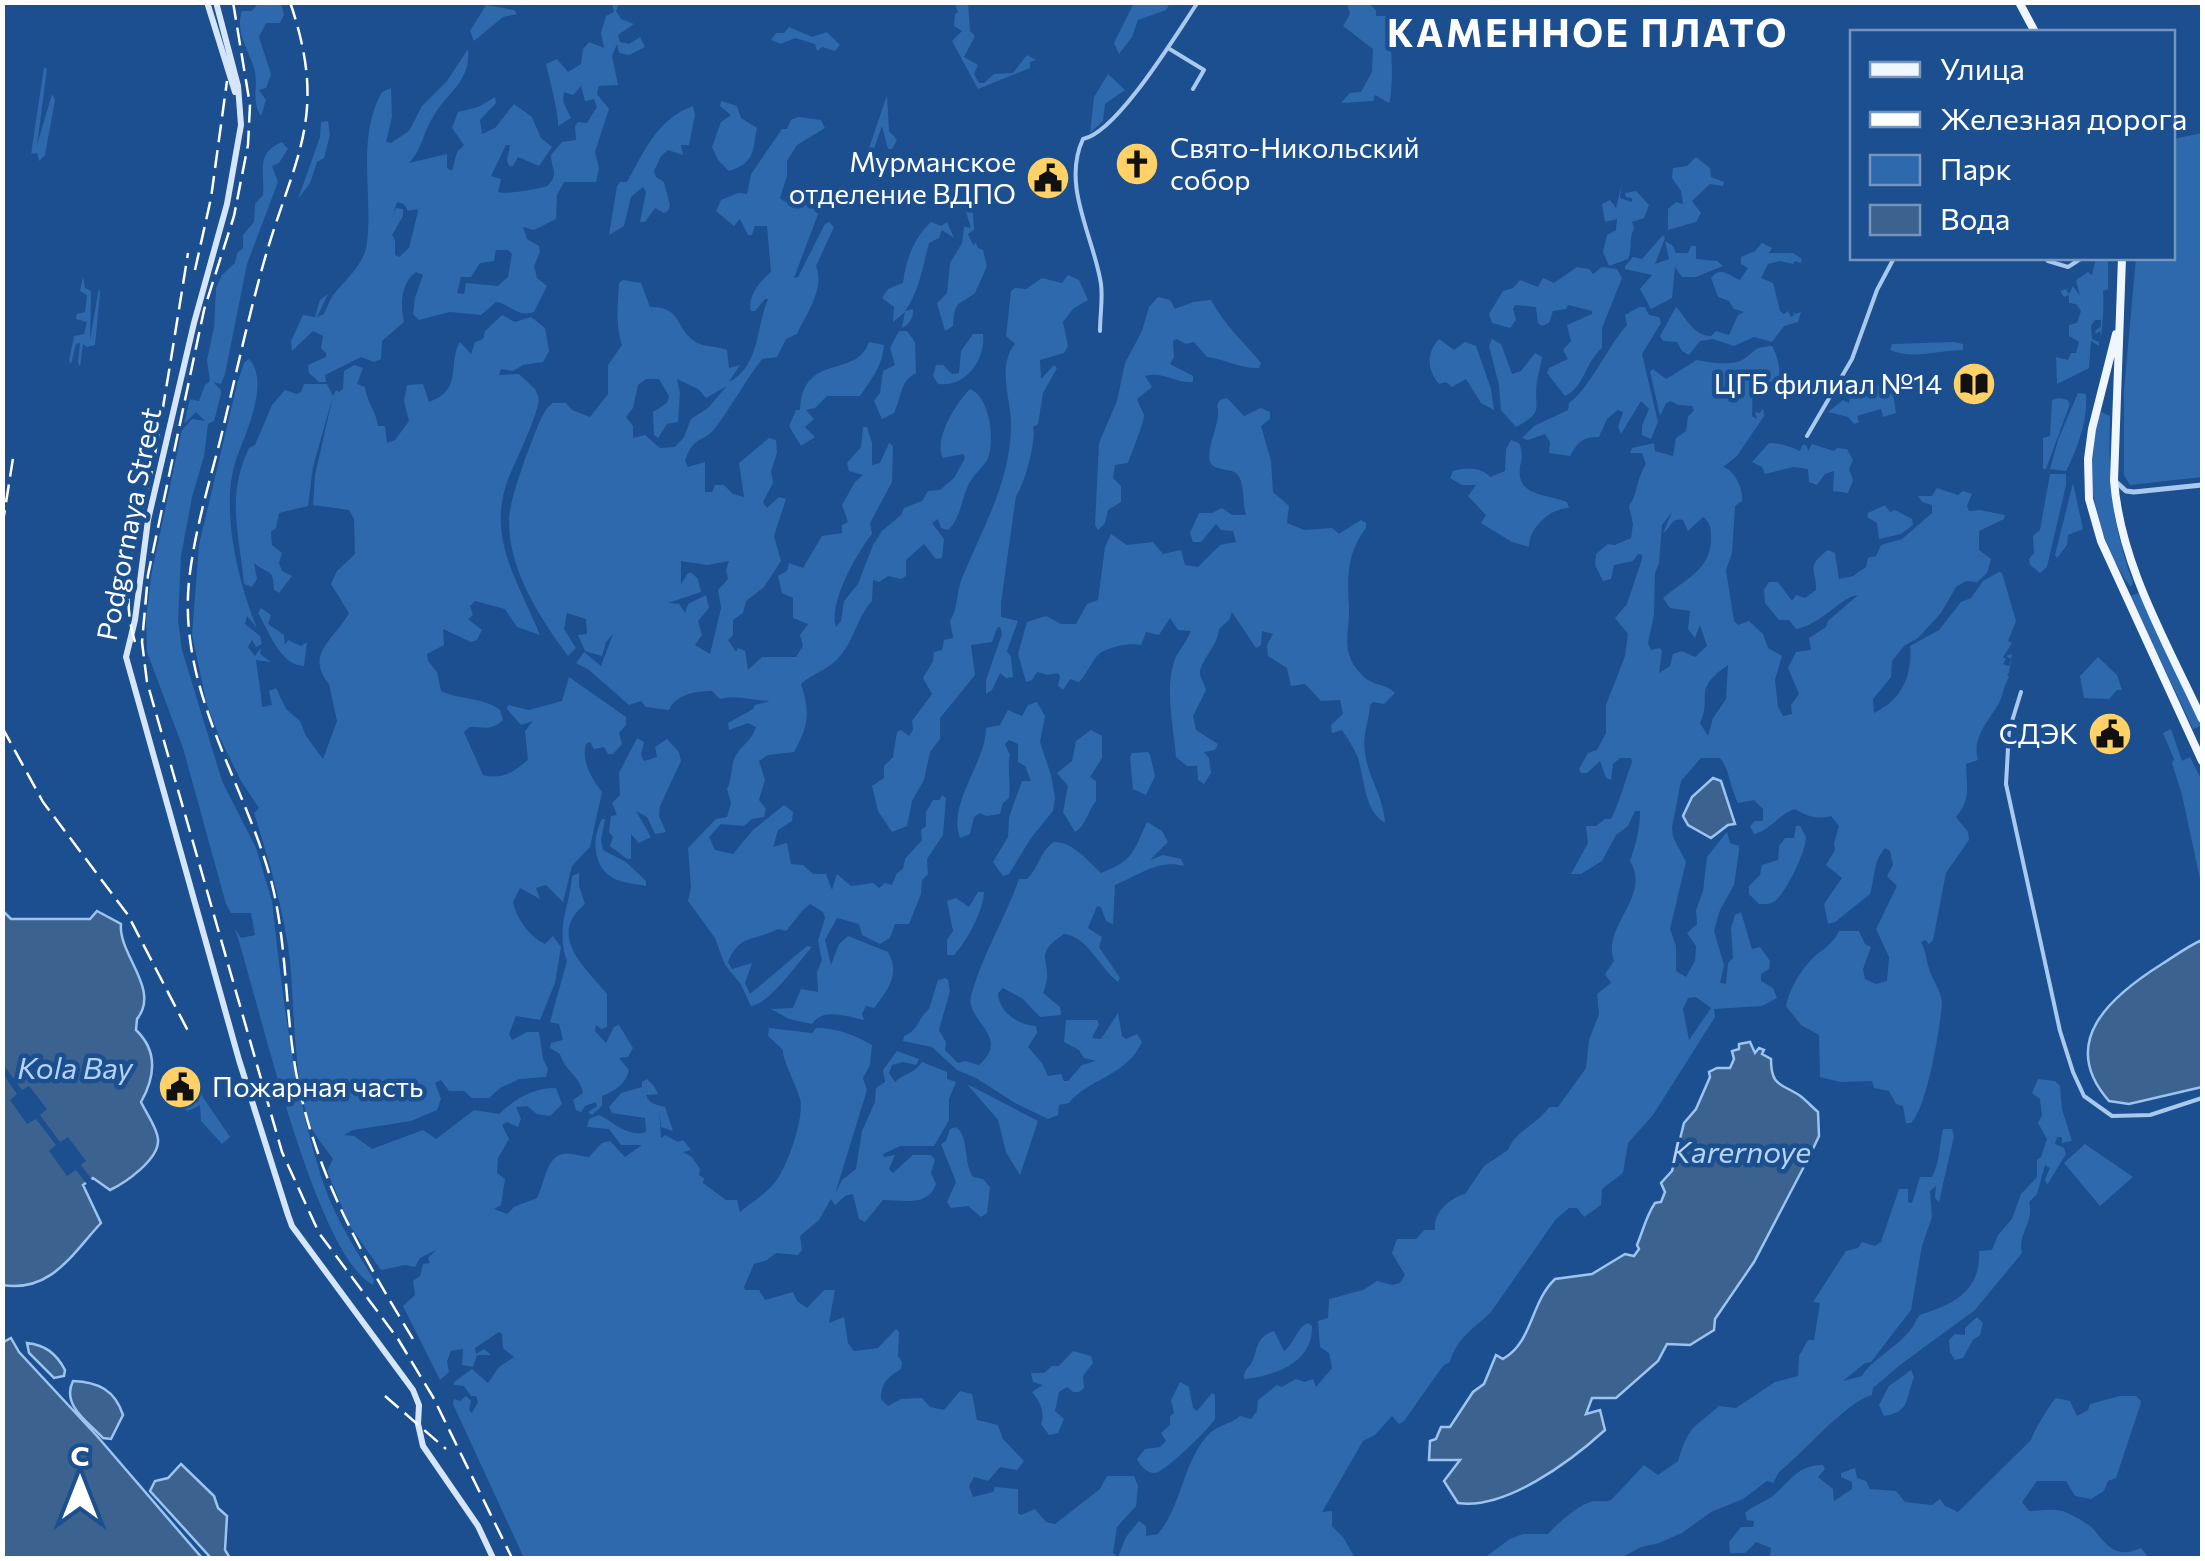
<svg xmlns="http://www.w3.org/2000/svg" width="2205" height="1561" font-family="Commissioner,sans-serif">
<rect width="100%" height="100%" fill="#1b4f8f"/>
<path fill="#2e69ad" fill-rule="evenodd" d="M259,2L281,3L284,15L280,23H266L259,37L271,74L266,88L259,90L266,100L261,116C251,99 258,90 255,72C251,52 234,34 242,11H252Z
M612,3H619L616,11L621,19L634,24L618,35L620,42L629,44L640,37L645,47L629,55L619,53L617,44L612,56L618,85L599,86L597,94L609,109L595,152L599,168L596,182H564L557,195L556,219L534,230L523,227L527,239L539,246L540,252L534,266L537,278L547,286L534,312C516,318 509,303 496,302L481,315L450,312L419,320L413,314L415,298L423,275L416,272C401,283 400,304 404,322L382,341L381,359L374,362L361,357L325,375L326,382H319L309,373L308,365L326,357V353L321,348L323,336L313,331L292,351L291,341L303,315L315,317L320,300L328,294L317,317L324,314C327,309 329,300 334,294C346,279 364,265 367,243C373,194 356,138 382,92L391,88L392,117L386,142L391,143L409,131L422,106L447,81L468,49C471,82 447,92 433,117C422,135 423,148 409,163L447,154V168L452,171L457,152L464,145L452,128L458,112L478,107L495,97L496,103L480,120L482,134L495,128L514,104L532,117L541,138L552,147L539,166L518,157L513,166H509L507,160L510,145H506L491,176L501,179L498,192C506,195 537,189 547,186C560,174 551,169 551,155L562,142L576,140L575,126L578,122L587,123L597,107L594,99L585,101L581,86L573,95L564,92L563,101L571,118L558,126C559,114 549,76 546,64L557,59L568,72L581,64L583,49L589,42L604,48L601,33L606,16L614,12ZM397,202L404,204L408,211L417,209L418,211L409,248L399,257L395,255V240L392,235L403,216V209L396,208L392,218ZM496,250H508L512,254L508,277L498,286L466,283L464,294L457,293L461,277H471L480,263L494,261Z
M955,3H968L970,31L975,36L964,57L978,65L974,74L979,83H984L994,74L1013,73L1027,55L1036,60L1030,62V68L978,89L952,41L962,31L954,26L955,14L958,12Z
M1134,3H1170L1166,10L1138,20L1132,37L1119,54L1114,43Z
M1347,3H1368L1376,10V16H1387L1391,30L1388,32C1393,42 1393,95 1389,103L1375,95L1373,101L1341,103L1350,93L1361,92L1372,72L1373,49L1343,26L1350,14Z
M486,5L514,10L517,14L503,17L474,41L470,31Z
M789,27L812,37L827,32L840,45L835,51L822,47L817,51L815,44L795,38L781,44L771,40L776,33H784Z
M44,67L47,69L37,145L52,94L55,100L45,155L39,161L37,153L31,154Z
M1108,74L1125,90L1105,104L1103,121L1090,133L1094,97Z
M887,95L889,131L897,140L892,149H888L882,126L869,163L859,176L857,168L868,151Z
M721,101L737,106L741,118L757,128C752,149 757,162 729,171L718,160L712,147L721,122L731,115L720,106Z
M693,106L695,115L689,145H681L683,155L668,150L661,156L654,171L656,177L664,182L670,205L668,211L664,213L655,208L645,222H640L646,192L643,187L631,197L624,226L609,235L617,186L620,182H627C644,152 657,119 693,106Z
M798,117L821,120L825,128L797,145L787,161V176L780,198L785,202L789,198L796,202L805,200L818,214L794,278L798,277L825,224L829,222L834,227L816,266C825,288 807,313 797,334L786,339L777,357L762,359C745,381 732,406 716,427C703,444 694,434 685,461L688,467L705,462V492H712L715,485H724L733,494L744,497L739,463L769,438L776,440L777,453L771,471L773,483L763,502L767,508L779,497L786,499L774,536L781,561L764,587L746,601L743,613L733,620V635L728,640L736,652L738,648L745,651L748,670L762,657H796L803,646L800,635L808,624L793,618V598L782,593L778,576L787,571L789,563L803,568L822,536L842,533V525L848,522L842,505L855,482L863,475L849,471L847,463L861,447L863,427H867L872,443V465L880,463L889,443L893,446L892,482L870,523L872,534C856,554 828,604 836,627L841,621L844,601L858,584L873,545L882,531L901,515L904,508L922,501L928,491L940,490L954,478L965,458L963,454L943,458C933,440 956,403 970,389C990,397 995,440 988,458C985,466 971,476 967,488C961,502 960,519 948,530L941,528L938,519L932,523L944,539L942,558L936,559L924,544L906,560V576L901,579L888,576L879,582L873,580L872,601C857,617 855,639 840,656C830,669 811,674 801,684C810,712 809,725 794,752L768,755L759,761L765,780L759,800L766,809L764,817L752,819L744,826L721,824L709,837L715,850L733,854L753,830L784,805L793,812L792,821L778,830L773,847L787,843L791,864L803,865L813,874H826L832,890L837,874L851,886L873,883L879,888L885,883L892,885L897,873L903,869L905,859L922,840L921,830L926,826V812L933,800H940L942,795L946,798L943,835L927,859L928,874L922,880L921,894L909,924H895L890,938L880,944L862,935L859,924L837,918L825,940L831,965L839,944L848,936L888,952C901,974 887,991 874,1008L866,1006L862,1014L864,1020C848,1017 823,1007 812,1024L789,1019L771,1009L793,1008L801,989L818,992L817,972L822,960L818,941L825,918L823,912L810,904C799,913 795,921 786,931L778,929C755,941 739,934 728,962L732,969L752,963L745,983L750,994L807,946L812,947C798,962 770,1004 751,1006L740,983L725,965L715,938L688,901L691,888L688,848L716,819L727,817L731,803L727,789C733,778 730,766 736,755C742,745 752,740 756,727L748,723L729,730L728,723L753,709L755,705L770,701C754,701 736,694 720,699L712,691C696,691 676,694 669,710L646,707L641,701L629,705L589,670L576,663L584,652L601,666L613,634L606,642L602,656L585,651L578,635L587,634L586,619L567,613L564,629L576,648L568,656C540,618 508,569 509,520C510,500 519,478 525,459C532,442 537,424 547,408L553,403H566L572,410L590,417L608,394V365L622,345C615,323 618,306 619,283L623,280L641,283L650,307C682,307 674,326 694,341C703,347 717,346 727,350L729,368L740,365L729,382C760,366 756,327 768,299H765L755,311H751C747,296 761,280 771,272L767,226H755L752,235H748L740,219L734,226L716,211L721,200L738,193L747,194L751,174L782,129H787L791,120ZM646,379H659L669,396L667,403L653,412L654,435L658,438L667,424L678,422L680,393L677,379L698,389L706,398L727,386L708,408L691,419L684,437L675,447L660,448L645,435L633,438V426L626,417L633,408L638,385ZM681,561L707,565L729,561L726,570L728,579L718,590L721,608L710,654L695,645L702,635L698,621L709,608L706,595L688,604L685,613L679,604L668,603L701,592L698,579L692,573H688L681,584Z
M328,121L330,135L324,158L317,162L310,183L298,199L320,137L321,122Z
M2202,133V477L2130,485L2124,475V390L2136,258H2172L2173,139Z
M282,142L288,149L279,163L272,166L278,182L247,264L225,374L221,384L213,382L221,390V394L214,421L208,424L204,456L192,497L181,556L178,620L182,650L222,781L256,848L272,901C282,994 293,1087 321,1176C332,1213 354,1247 374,1280L373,1285C314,1253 259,1001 235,929L241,938L255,935L251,913H231L226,904L183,748L147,652L146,619L151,576L182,430L192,419L205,421L196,412L184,424L190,399L199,401L205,385L210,381L207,360L214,328L216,288L222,275L235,263L237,253L243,248V235L254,222L255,204L263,195C265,172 255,153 282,142Z
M1696,157L1710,168L1711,177L1724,182L1723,186L1710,184L1692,201L1701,213L1696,222L1668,230V209L1676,202L1683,204L1681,191L1672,178L1673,168L1687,166Z
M1622,184L1620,198L1632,202V198L1626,197L1625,193L1636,191L1649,205L1644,218L1632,222L1634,229C1628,239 1633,248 1628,259L1609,266L1603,252L1607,235L1616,230L1617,219L1605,222L1602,204L1610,200L1616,208Z
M968,208L973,213L974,230L968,234L973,245L976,243L978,248L983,250L987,266L975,293C957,307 955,299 953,326L945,331L937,303L947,293L950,263L962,243L964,227L971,228L965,209Z
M931,222L941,226L947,222L954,238L942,230L939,238L929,243C923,266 919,292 905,311L913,309C914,317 909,325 902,328L905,312L893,322L894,307L882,298L888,289L903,283C906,259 914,238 931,222Z
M1663,235L1665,238L1655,264L1669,259L1665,241L1673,246L1676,253H1688L1691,246H1696V259L1717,261L1723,266L1696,277H1682L1675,267L1672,298L1651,309L1640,289L1652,275L1625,269V266L1633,257L1642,259Z
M1762,243L1772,248L1769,253H1793L1802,259L1801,263L1795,261L1793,264L1780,261L1768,264L1761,278L1773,283L1780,311L1784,314L1788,311L1791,317L1794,315L1793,311L1795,314L1801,312L1798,322L1784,326L1772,342L1754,337L1734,346L1713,339L1700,341L1689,355L1682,351L1677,342L1663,341L1660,336L1676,307C1687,318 1692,335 1711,336L1716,331L1729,335L1738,315L1744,312L1734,309L1729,301L1718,297L1711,278C1720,266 1728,275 1740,280L1748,268L1741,264V257L1755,251Z
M2096,258H2108V289L2103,291C2104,306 2103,320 2101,337L2100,331L2096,334L2095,331L2101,326V320H2095L2091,326L2092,339L2099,342V346L2091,341L2089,368L2057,384L2056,357L2068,360L2071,353H2076L2079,342L2069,336V325L2077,323L2081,311L2076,304L2069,303V295L2064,297L2060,291L2066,289L2069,294L2073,286L2080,296L2076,280L2088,272L2092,275Z
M1577,267L1589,269L1593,274L1602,267L1617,269L1622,278L1602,328V348C1585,362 1584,388 1565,396L1547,373L1549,368L1568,359L1563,350L1571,341L1567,325L1592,314V311L1568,305L1566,309L1553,311L1549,323L1542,326L1538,323L1536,307L1515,305L1513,309L1516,320L1510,328L1492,323L1489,314L1503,291L1513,288L1520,280L1538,287L1543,278L1554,283Z
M1068,275L1079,280L1088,300L1073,309L1063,322L1068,346L1064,353L1040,360L1041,379L1054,365L1057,368L1043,393L1038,424L1033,427C1037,439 1024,486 1016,496L1001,603V617L1018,621L1007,651L1011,657L1013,677L1006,678L1000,673L992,690L986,694V680L1002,634L1000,627L997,628L992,642L971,645L975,675L940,718V739L930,752L924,780L912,801L907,826L892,832L878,811L872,786L884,778V766L893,757L897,732L901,730L909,736L913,730L912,721L932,694L923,678L933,661L934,652L942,650L944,640L953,638L950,621C958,610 956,592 962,578C982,529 1010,483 1011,427C1012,401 996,366 1015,344L1006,336L1011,291L1015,288L1026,289L1042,278L1062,283Z
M83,277L85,288L91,291L90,340L99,288L100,293L95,345L87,347L83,344L80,367L78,362L80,343L76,344L71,364L69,361L74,336L84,334L87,322L76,319L77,314L85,312L87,295L80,291Z
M1158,297L1170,300L1175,309L1193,302L1211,300C1225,326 1244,342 1261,363L1259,368C1241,369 1224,359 1207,357L1194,342L1186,344L1177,339L1173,341L1174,357L1170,364L1193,376V382C1176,384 1164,371 1145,376L1152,387L1137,399C1139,405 1142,410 1144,415C1145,420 1131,455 1128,463L1115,465L1113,478L1121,486V502L1108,510L1105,523L1098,530L1095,525L1099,443L1117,401L1125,363L1142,331L1149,307Z
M1639,307H1645L1649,315L1659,317L1661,323L1642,354L1658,422L1651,439L1642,435V426L1649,409L1641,401L1621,434L1618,427L1623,412L1618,410L1607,419L1599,437C1582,437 1578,442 1570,456L1549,453L1550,442L1545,434L1528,440L1522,438L1534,426L1568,410L1569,403C1591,387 1607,347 1627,325L1625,315Z
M502,315L515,322L531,317L545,328L549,351L543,362L523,365L513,371L501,369L499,375L519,374L535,389L539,398C538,416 516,460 509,477C485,536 519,583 540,635L517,627L505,609L475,601L470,606L473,615L468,619L482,630L477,640L471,642L443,629L444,645L427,654L428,661L437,672L441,691C459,700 484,697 500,710L503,720C491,731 484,727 470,727L464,732L483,775C503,780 513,772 528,760L525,731L533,721L521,725L507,709L508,705L529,710L562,701L569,677L626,717V725L619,733L622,744L613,754H608L604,747L594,749L590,742L586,744C581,761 592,779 602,792L590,847L572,866L563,902L546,885L536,888L540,899L520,888L513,902C517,920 529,936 545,944L553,936L561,947L555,983L540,1020L516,1016L509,1034L512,1040L527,1032H539L543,1059L548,1069L546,1077L519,1079L500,1088L489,1098H472L464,1091H449L441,1080L435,1083L441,1099L437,1110L411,1121L353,1130L344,1135L354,1136L372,1149L423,1130L436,1139L474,1110L499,1114C515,1099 532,1088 556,1088L562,1104L550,1116L537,1114L527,1106L516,1107L521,1119L518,1127L507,1122L502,1125L509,1139L498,1158L497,1173L505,1179L501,1205L494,1209L507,1214L514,1207L537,1198C544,1185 546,1157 563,1154C571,1152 581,1157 589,1157L602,1143L610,1141L625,1157L642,1145H621L609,1129L587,1127L589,1119L599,1115C614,1122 628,1138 646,1132L645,1118L612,1113L609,1107L621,1093L642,1087V1082L647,1079L654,1086L658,1094L646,1095C649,1105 659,1105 665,1107L673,1131L661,1127L659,1109L661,1138L665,1135L678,1142L683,1140L691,1150L683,1152L692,1157L700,1169L699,1175L704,1178L703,1183L726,1200H737L740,1212C750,1204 767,1193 776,1181C787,1167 805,1117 800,1099C797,1086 782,1060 783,1050L768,1036L769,1028L812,1033L816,1028C837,1028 855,1035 872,1045L870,1065L863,1078L867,1090L835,1194L842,1180L856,1169L862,1131L875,1102L876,1088L885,1082L883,1070L897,1051L919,1059L916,1065L903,1062L892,1065L889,1073L895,1082C903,1074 915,1073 922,1062L947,1072V1079L956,1082L949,1099V1120L934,1146H900L883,1154L884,1157L895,1155L889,1169L893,1173L913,1155H931L935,1160L931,1173L936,1184C928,1207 903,1200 883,1200L865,1222L859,1219L853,1194L845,1196L835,1205L831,1199L819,1220L800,1236L802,1250L798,1255L776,1253L767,1260L754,1264L744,1287L745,1290H759L765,1300L793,1292L797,1301L807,1308L824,1290H835L829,1323L844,1317L848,1343L854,1351L878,1348L896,1329L899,1332L898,1356L902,1362L901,1369C888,1377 881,1383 881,1399L888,1406L901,1399L922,1398L930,1407L944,1410L960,1391L972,1394L977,1420L998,1425L1003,1439L1024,1461L1017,1470L1000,1467L988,1481L974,1477L969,1486L973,1497L993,1492L995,1487L1018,1489V1513L1021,1515L1035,1509L1046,1522L1055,1524L1100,1489L1107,1476H1134L1138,1486L1136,1506L1117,1527L1113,1553L1118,1557L1126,1537L1139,1521L1146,1526V1536L1158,1534C1182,1505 1183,1463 1207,1436C1218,1424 1230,1425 1240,1416L1251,1419L1257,1411L1258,1400L1277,1385L1282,1387L1296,1379L1304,1382L1313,1379L1316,1387L1332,1368L1329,1353L1320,1347L1318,1321L1328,1318L1329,1299L1363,1290L1377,1281L1392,1285L1400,1283L1405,1275L1392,1253L1397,1239H1416L1424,1230H1435C1433,1212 1450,1198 1465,1194L1484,1166L1508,1150C1515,1131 1538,1124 1549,1107H1558L1586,1068L1589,1040L1599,1014L1597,994L1611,983L1605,974L1614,961C1601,926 1652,897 1630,861C1636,844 1640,829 1640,811H1635L1628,826L1616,835L1602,861L1581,874H1571L1588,843L1586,826H1596L1605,819H1611C1621,799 1624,783 1632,762L1631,758H1620L1613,764L1611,780L1606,778L1600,761L1587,773H1581L1579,769L1588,753L1597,750L1606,733V705L1625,656L1628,634L1615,618L1627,604L1642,559V555L1638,554L1633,561L1614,565L1611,579L1603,581L1595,565L1596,554L1608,544L1615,545L1631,538L1633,524L1629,506C1638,494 1636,479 1646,464L1642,453H1630L1632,448L1654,443L1655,451L1673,456L1676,438L1686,431L1688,417L1694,410L1692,406L1678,405L1671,401L1666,403L1660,416L1650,371L1653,369L1666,379L1697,360C1709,363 1735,366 1744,359C1758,349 1752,348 1772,346C1777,354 1782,373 1778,382H1757L1753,385L1752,416L1757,419L1755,412L1760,413L1763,408L1764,416L1737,456L1723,467C1734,469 1744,490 1742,501L1735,506L1732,553L1726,570L1734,621L1738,625L1749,621L1763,634L1768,648L1782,656L1775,680L1778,707L1783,716L1792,714L1791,705L1799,694L1788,668L1796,652L1811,650L1809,638L1826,627L1828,621L1858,595C1840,597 1823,624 1796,629L1789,620H1779L1765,603L1764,590L1769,582H1778L1792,601L1796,595L1805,598L1816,590C1817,570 1804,567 1828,550L1835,553L1839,579L1853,576L1866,567L1868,558L1876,556L1881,545L1902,539L1932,513V505L1922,502L1918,496H1932L1937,488L1958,495L1963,491L1972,494L1967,506L1969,511L1980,510L2005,515L2004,519L1979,531V550L1991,559L1987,573L1977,582L1966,581L1956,587L1941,613L1918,638L1904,646L1892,661L1891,677L1873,699L1874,713C1901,701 1913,675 1910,646L1939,630L1961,602L1971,598L1983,581L1999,572L2002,573L2016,621L2008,641L2012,643L2003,657L2006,659L2003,664L2009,666L2011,659L2006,656L2012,654L2009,673L2007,674L2009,677C2005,684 2003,692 2000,701C1992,718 1971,735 1978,760L1966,764C1966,784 1972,799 1956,817L1968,832L1969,840L1946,873L1933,940L1929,944L1925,940L1921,942C1925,950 1926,956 1928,965C1931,980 1942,989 1942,1005C1939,1031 1928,1105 1911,1123H1906L1903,1106L1896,1104L1889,1091L1874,1088L1872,1081L1840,1082L1820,1077L1819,1035L1801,1025L1786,1006C1789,990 1799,973 1810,961C1820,950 1832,946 1839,931H1859L1865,944L1871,947L1863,969L1865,979L1876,984L1887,981L1889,957L1876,929L1897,886L1887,876L1893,865L1890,851L1885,848C1873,861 1875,878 1870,894L1835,922L1828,924L1824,904L1842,878L1826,865L1835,850L1834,843L1839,826L1831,816C1817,820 1807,816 1795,809C1780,813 1770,831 1754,834L1750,826L1755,821H1763V809L1754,800L1738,803C1730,788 1730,770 1720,758H1701L1681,781L1672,828L1673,837L1686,862L1670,929L1676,946V971L1686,977L1695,961L1696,946L1687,933L1697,924L1696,910L1703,891L1707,857L1727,832L1730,843L1739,846V851L1734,885L1720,910L1714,931L1724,965L1720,983L1726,984L1728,963L1733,958L1731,928L1735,915L1741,912L1752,949L1760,947L1770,961L1769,969L1761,974V981L1773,988L1777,998L1762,1006L1714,1009L1715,1017L1653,1115L1628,1143L1623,1173L1602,1189L1601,1205L1584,1217L1577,1208H1569L1556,1219L1491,1312C1475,1328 1457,1337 1450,1362L1443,1366L1404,1421L1399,1424L1392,1416L1375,1435L1363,1441L1322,1512L1332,1511V1526L1343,1537L1355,1558H524L453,1404L454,1399L460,1401L466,1396L471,1401L469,1410L472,1413L478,1402L476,1396H471L464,1386L454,1385V1382L472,1369L488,1383L499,1367L514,1357L503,1348L502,1334L499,1332L475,1348L476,1354L484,1349L491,1355H477L473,1367L462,1365L463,1349L451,1351L447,1361L449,1372L440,1380L403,1306L415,1295L413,1281L420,1276L423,1264L430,1263L428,1258L436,1250L420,1258L415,1267L405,1265L381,1270L350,1226L327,1171L333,1159C327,1150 320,1142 315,1134C294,1102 294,1001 290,961C284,910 269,861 254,813L259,808L241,781L219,736L207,705L192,635L199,545L237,384L244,363L249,359C271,382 244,437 236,460C220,508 238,582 257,628L247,616L245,624L260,636L262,644L256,647L252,640L248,647L255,656L261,648L260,654L271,662L256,660C258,677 261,689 262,707L272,705L269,691L276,688L286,709L300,721L306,736L323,759L337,721L329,684C304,654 335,639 349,613L331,584L337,571L355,554L354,519L349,510L313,505L315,475L333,396L313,467L308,506L279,513L276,528L271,532L272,545L282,553L279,563L282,571L292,576L279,593L274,590C273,567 270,576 254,563L257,579L252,587L244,584C239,531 226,497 249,448L255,445L272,405L285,390L297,394L301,392L304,384H327L333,396L336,390L339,392L343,389L344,371L354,365L363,368L357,384L365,387C367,403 376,411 378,426H385L387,443L395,440L409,421L404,401L407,385L423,384L429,402C464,390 447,363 460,342L471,354L475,342L483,339L485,331ZM1672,512L1663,533C1671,528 1671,517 1683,520L1688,531L1703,517C1711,524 1711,528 1711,539C1711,571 1682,581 1663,598L1670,608L1690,611L1688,629L1695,638L1700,625L1707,646L1695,657L1682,651L1673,654L1670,666L1659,673L1662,651L1660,648L1651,650L1648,643L1654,615L1655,573L1659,563L1662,525ZM1728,665L1726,699L1713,718L1708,736L1700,723C1713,695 1691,691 1728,665ZM1696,997L1711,1008L1689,1040L1683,1009L1688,998Z
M899,331H907L915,342L916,373C899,382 902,397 894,413L882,419L874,401L880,393L883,371L895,365L890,348Z
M973,334H983C986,358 967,388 938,384L933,376L936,365H943L952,374L959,373L961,351Z
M1439,339L1454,350L1465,342L1476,346L1491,389L1494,410L1481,403L1466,379L1452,387L1446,382L1439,384C1427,370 1426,353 1439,339Z
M1492,339L1501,344L1512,374L1521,371L1535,353L1542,357C1541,366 1538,373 1537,381C1533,410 1546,411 1516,427L1501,410L1499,385L1489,346Z
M869,342L884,345C883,365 871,380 860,396H827L815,408L806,410L814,419L805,427L815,437L801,446L789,426L796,410H800C803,351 856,380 869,342Z
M1954,342L1963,344V350C1939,350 1912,360 1890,350L1892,344Z
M1868,379L1893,394L1896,413L1883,417L1881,409L1857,416L1859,422L1854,424L1848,417L1828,412L1843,400L1849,403L1850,396L1862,397L1860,393L1867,386Z
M2078,393L2086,394C2088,419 2078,448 2066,471L2050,469L2058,440Z
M1227,398L1244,416L1261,408L1270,412V419L1261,426L1271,461L1273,492L1289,506L1287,523L1304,530L1332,528L1339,534L1361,520L1366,523V528C1347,553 1347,576 1349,608C1350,633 1339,652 1362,675C1372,686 1385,683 1395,693L1384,704L1373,702L1370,705C1369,722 1362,735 1365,753C1369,780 1383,795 1385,823C1364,810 1365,781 1358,758C1354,748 1348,739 1342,730L1332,733L1331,725L1343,714L1340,700L1321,701L1305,684L1291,686L1287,668L1268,656L1267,645L1273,634L1262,631L1261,645L1256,648L1232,612L1229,620L1219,629C1218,646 1199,662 1200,674C1201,680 1205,684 1206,690L1193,716L1196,730L1218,744L1215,750L1204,752L1209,758L1211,773L1204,784L1198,780L1197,766H1187L1176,757C1174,728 1164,689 1175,659C1179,650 1187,641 1191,631L1178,630L1170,618L1159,635L1146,632L1141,645C1132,642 1104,647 1097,656C1091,663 1086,675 1079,682L1070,679L1063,690L1058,686L1060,676L1057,673L1048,675L1037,672L1032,680L1026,682L1018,654L1027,622L1046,616L1061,624H1076L1087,604L1098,600L1105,547L1111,534L1127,545L1153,542L1163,554L1181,550L1185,565L1198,567L1220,545L1236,542L1233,531L1221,530L1216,524L1201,542H1193L1190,533L1199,513H1212L1222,508L1232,515H1246C1242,503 1246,478 1234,472C1228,469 1217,470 1212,465C1202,452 1223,422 1217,405L1220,400Z
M2059,398L2068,400L2069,404L2071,401L2046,469H2043V438L2050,436L2052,400Z
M2101,412L2110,416C2108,481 2111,521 2133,583L2131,587C2098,545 2077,462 2101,412Z
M1511,440L1519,443C1523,452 1522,457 1520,467C1516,497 1547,494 1567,502L1569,508C1552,508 1529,526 1529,547L1512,542L1481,523L1486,515L1468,496L1476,485H1462L1450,478L1453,471C1466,467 1481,467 1490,477L1505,471L1506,449Z
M1769,443C1780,443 1791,447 1800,451L1803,444L1807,446L1808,451L1812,444L1834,451L1837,448L1847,449L1853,460L1849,469L1853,480L1848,493L1833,491L1834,471L1825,474L1817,485L1809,482L1808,469L1793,467L1765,474L1762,467L1752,462Z
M2050,474H2066V485L2047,567L2040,573L2030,565L2029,559L2034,553L2033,536L2040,530Z
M2073,483L2083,529L2068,535L2067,545L2057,558L2055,555Z
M1885,505L1890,512L1895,510L1912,519L1913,525L1901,534L1879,539L1877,523L1867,517L1868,513Z
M2139,593L2201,726L2193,729L2130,596Z
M261,608L271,615L268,624L284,635L285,645L288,640L301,646L307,642L304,666C281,666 269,632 258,613Z
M2098,657L2117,675L2122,690H2117L2109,699L2084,698L2080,676Z
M1037,702L1045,716L1040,742L1051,775L1055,798L1053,811L1031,838L1009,874L1003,876L993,862L1008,837L1009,817L1022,781H1031L1025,766L1018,762V744L1009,740L1005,744L1010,755C1007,765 1011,783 1009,798L1003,803L1000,814L986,816L980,813L974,817L970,834L960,838C947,803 986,763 986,728L1000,725L1008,710L1022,716L1028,705Z
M2171,729L2182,761L2190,757L2202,781V888L2182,795L2172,763L2174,759L2163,733Z
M1091,730L1102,736V758L1090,777L1096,781V801C1088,810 1086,826 1075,832L1063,812L1068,786L1057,773L1072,761L1076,741Z
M637,738L644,742L641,755L644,761L657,757L655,747L667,739L679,752L681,761L660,806L659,816L666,832L655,834L647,817L636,811L651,837L639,843L631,834V859H627L610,846L613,837L609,832L611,816L617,815L612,803L620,795L619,773Z
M1132,753L1148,752L1150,755L1155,776L1146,795L1133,789L1130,757Z
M602,819H605L601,840L603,850L626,862L646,881V886C637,884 622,883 613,878C592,866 592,837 602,819Z
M1147,822L1162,831L1168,842L1150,860L1163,855L1181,859L1184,866C1158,859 1138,876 1115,885L1113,924L1106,921L1101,907L1097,906L1088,928L1102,937L1099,947L1120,978L1118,982C1099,967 1087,936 1064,934C1028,958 1057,961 1043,993L1060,1007L1061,1015L1040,1017L1023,999L1003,988L998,993C999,1013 1019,1025 1036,1026L1037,1033L1028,1047L1042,1063L1048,1076L1061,1074L1064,1081H1068L1082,1065L1096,1061L1084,1058L1079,1050L1064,1042L1066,1020H1097L1099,1024L1092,1038L1101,1039L1118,1013L1122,1036L1126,1039L1137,1034L1142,1042C1128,1075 1088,1079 1069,1103L1059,1105L1058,1115L1048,1119L1015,1103L976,1078L957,1070L932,1047L903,1041L904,1036C919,1030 918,1018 929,1009L938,980L945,978L948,980L950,991L939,1030L946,1042L945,1050L958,1063L965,1061L979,1065C1012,1036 965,1021 971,996C982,955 1005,919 1019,879H1027C1039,868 1040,851 1054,842C1073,842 1087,860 1101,873C1135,860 1133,851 1147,822Z
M1796,826H1800L1806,837C1806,851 1787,891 1776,900C1770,905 1766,904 1759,904L1749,894V886L1760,875L1762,865L1778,860L1779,846L1785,838H1794Z
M579,873V886L585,904C546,936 586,968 607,994V1027L601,1029L596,1025L595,1031L606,1043L614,1027L619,1025L633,1048L628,1057L619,1058L629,1070C626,1084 615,1091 602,1096V1106L592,1115L588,1112L597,1106L596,1102L585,1106L581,1112L576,1110L573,1100L583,1093C580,1076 564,1070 560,1054L550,1048L551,1043L563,1040L559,1024L550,1022L567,961C555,929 570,905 572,876Z
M978,892H984C984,909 967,942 954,955H947V940L953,931L947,901L956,898L969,907Z
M2038,1079L2055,1081L2060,1086L2062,1109L2072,1141L2062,1143V1137H2057L2055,1144L2064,1148L2066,1154L2047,1185L2045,1179L2050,1168L2045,1165L2037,1194L2029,1202C2035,1222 2017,1234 2022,1253L1975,1310L1900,1365L1873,1388L1872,1395C1846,1402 1803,1453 1779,1472L1773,1483L1767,1481L1743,1499L1711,1512L1682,1533L1659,1543L1641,1547L1621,1558H1484L1510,1539L1523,1534H1548C1557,1524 1581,1502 1595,1501C1601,1501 1606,1502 1611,1500L1644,1465L1658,1475L1678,1461C1689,1425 1693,1429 1719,1406L1736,1408L1775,1382L1798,1376L1799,1356L1808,1340H1814L1820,1303L1813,1302L1846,1251L1858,1248L1862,1242L1875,1246L1881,1242L1899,1189H1908V1202L1912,1203L1920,1177H1932C1940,1162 1939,1146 1943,1129H1952L1954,1136L1939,1202L1935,1198L1936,1186L1930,1191L1932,1217L1922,1246L1911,1310L1871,1362L1865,1363L1843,1381L1862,1376C1872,1359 1898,1347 1911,1329C1915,1325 1916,1319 1920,1315C1953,1304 1981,1292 1979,1251L1992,1250L1998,1235L2012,1219L2021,1194L2037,1177V1160L2041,1157L2047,1139L2038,1123L2042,1115L2040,1099L2032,1093Z
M967,1084L1038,1121L1020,1175L1006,1152L998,1120Z
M199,1085L202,1096L230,1137L222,1144L201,1121L200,1105L188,1111L184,1109L199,1101L193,1087Z
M956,1127C969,1136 963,1161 973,1177L983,1179L990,1187L987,1213L981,1217L968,1206L951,1208L947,1202L956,1182L941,1144L946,1141L950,1129Z
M2085,1144L2133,1177L2100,1206L2064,1163Z
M1977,1317L1983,1323L1980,1335L1973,1340L1963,1358L1955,1360L1950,1352L1949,1340L1955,1334L1965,1335V1328Z
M1308,1323L1312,1326C1313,1363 1274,1376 1244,1379C1244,1367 1251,1368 1254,1357C1258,1344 1259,1336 1274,1331L1284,1351C1295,1343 1297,1327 1308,1323Z
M1073,1351L1091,1356L1093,1363L1083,1376L1084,1388L1079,1392H1073L1067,1387L1059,1392L1055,1411L1064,1419L1058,1433L1049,1435L1041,1424C1046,1413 1039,1400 1032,1392L1043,1385L1033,1382L1031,1373H1044L1052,1366H1059Z
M1911,1370L1914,1377C1905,1400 1910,1412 1884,1416L1879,1405L1889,1386Z
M1180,1382L1189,1387L1193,1408L1197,1411L1212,1393L1215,1395V1419C1209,1429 1164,1473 1155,1473C1148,1474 1140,1466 1137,1459L1145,1449L1160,1447L1166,1441L1161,1433L1170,1425V1416L1174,1413L1171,1400Z
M2120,1396H2136L2141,1401L2140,1406L2116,1478L2108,1481L2104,1491L2091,1499L2075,1496L2066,1481H2037L2022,1502L2029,1511C2039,1511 2052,1508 2062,1511C2071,1514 2090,1524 2095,1531C2109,1549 2118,1558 2141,1548L2149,1558H1770L1771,1548L1756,1542L1745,1553H1730L1729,1542L1741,1527H1753L1754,1521L1747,1520L1745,1513C1754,1505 1765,1502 1774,1495C1791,1480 1798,1465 1823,1465L1825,1469L1818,1477L1833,1489L1834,1501L1852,1489V1482L1841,1477V1473L1855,1468L1857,1478L1866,1481L1870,1489L1896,1491L1905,1502L1932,1505L1940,1499L1945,1506L1958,1512L2031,1440C2032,1434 2052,1401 2056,1398L2070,1401L2077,1416L2088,1410L2090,1404Z"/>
<path fill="#3c6290" stroke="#9cc4f0" stroke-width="2.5" d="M1713,778L1721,781L1735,824L1728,825L1711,838L1688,825L1683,816L1692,797Z
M2,910L11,919H90L97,911L121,924C118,955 161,989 137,1019L136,1030C158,1051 155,1077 141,1102C146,1113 157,1127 158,1139C160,1159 125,1183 110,1190L93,1178L83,1185L101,1223C72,1254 51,1293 2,1285Z
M2202,940V1087L2129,1104L2109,1101C2057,1042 2111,996 2162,964C2175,956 2188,946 2202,940Z
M1750,1042L1755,1053L1759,1048L1764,1050L1762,1054L1771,1059C1771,1086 1780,1083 1799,1095C1805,1099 1812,1107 1818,1112L1819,1136L1811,1153L1754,1262L1715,1319L1714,1330L1690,1345L1667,1344L1658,1361L1616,1398H1592L1586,1414L1600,1410L1605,1430C1570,1462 1505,1510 1458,1503L1444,1481L1460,1460H1429L1430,1441L1436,1439L1441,1427H1450L1473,1392L1484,1384L1496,1355L1503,1359C1533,1342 1530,1303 1555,1279L1592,1274L1625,1254L1634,1256L1639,1249L1637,1245C1643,1231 1646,1216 1655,1203L1661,1202L1665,1192L1661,1183L1672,1171L1684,1123L1696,1109L1710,1077L1709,1072L1717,1068H1730L1734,1059L1732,1051L1739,1049V1044Z
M11,1338L19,1352L97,1436L202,1558H3L2,1343Z
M27,1343C45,1345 56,1353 65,1370L64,1376L54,1378L29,1353Z
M73,1381C98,1382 115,1390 123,1415L111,1439L103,1438C88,1422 61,1405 73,1381Z
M181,1464L214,1496L218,1508L227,1516L225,1550L230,1558H211L150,1491L155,1481L168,1478Z"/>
<path fill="#1b4f8f" d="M3,1064L22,1090L29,1086L47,1109L40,1115L60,1142L68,1137L86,1161L81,1165L95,1184L90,1186L93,1192L76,1170L67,1176L49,1151L56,1145L36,1119L27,1124L10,1100L17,1094L3,1074Z"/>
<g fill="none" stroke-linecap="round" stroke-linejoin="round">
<path stroke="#a9c9ee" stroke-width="4" d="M1168,48L1204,70L1193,89
M2045,258L2048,261L2068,267L2082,258
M1100,331C1100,315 1103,299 1101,284C1094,237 1061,186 1083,139C1117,133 1177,33 1198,2
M1807,436L1852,359L1877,290L1894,258
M2021,692L2009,731L2006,784L2060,1031L2073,1072L2084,1096L2112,1116L2150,1115L2202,1098"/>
<path stroke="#a9c9ee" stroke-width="5" d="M2115,481L2126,491L2134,492L2202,485"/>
<path stroke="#d6e6fa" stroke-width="6" d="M207,2L235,92
M216,2L238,86L241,125L227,204L194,323L148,520L135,620L126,657L239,1060L288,1215L292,1226L413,1390L419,1405L418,1424L423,1446L478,1526L493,1558"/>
<path stroke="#f0f6ff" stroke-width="8" d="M2019,2L2035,32
M2122,258L2114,480C2120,564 2167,643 2202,719
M2116,334L2092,429L2088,459L2089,499L2101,541L2202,761"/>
<path stroke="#fff" stroke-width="2.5" stroke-dasharray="18 8" stroke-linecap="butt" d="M233,2L250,105L248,145L234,216L204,310L148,575L142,642L147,682L282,1152L319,1233L398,1339L433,1397L512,1558
M290,2C330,119 293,158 263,265C247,323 234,383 220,441C208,487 194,534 189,581C178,692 245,782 272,884C287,945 285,1010 296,1072C315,1173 360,1252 413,1339
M195,270L211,198L227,81
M2,528L14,452
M135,642C116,584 143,518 154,460C166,391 177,322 188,253
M2,727L43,802L128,915L188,1031
M385,1396L446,1449"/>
</g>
<defs>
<g id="church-disc" transform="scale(2.25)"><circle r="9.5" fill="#ffd166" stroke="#1b4f8f"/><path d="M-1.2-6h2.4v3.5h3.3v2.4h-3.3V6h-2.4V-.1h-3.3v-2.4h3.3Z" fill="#111"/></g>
<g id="civic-disc" transform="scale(2.25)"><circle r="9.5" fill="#ffd166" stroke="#1b4f8f"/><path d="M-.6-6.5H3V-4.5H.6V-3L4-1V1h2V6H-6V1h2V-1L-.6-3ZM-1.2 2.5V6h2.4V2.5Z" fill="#111"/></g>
<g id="library-disc" transform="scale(2.25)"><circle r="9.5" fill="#ffd166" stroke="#1b4f8f"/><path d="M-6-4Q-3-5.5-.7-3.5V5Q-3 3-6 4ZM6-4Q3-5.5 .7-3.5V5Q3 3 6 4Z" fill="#111"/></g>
</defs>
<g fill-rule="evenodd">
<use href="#church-disc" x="1137" y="164"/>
<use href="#civic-disc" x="1048" y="178"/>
<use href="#library-disc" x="1974" y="384"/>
<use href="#civic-disc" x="2110" y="734"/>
<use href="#civic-disc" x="180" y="1087"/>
</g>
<g text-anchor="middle" stroke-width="9" stroke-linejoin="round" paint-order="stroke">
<g font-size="28" fill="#fff" stroke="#1b4f8f" text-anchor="end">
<text x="1170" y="158" text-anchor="start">Свято-Никольский<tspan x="1170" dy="32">собор</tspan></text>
<text x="1016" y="172">Мурманское<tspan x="1016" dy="32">отделение ВДПО</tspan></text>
<text x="1942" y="394">ЦГБ филиал №14</text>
<text x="2078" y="744">СДЭК</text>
<text x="212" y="1097" text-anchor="start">Пожарная часть</text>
</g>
<g font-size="28" fill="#fff" stroke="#1b4f8f">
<text transform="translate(129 524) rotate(-79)" y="10">Podgornaya Street</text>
</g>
<g font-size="30" font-style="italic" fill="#b5d3f5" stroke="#1b4f8f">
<text x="75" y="1079">Kola Bay</text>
<text x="1741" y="1163">Karernoye</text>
</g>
<g font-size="38" font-weight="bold" letter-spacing="2.5" fill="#fff" stroke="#1b4f8f">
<text x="1588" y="47">КАМЕННОЕ ПЛАТО</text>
</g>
</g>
<rect width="2205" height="1561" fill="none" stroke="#ffffff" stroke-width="10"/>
<rect x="1850" y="30" width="325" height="230" fill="#1b4f8f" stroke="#7695bc" stroke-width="2.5"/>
<rect x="1870" y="62" width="50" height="15" fill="#f0f6ff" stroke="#7695bc" stroke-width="2.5"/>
<text x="1940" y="80" font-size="30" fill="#ffffff">Улица</text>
<rect x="1870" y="112" width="50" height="15" fill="#ffffff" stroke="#7695bc" stroke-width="2.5"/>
<text x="1940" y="130" font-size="30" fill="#ffffff">Железная дорога</text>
<rect x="1870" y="155" width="50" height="30" fill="#2e69ad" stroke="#7695bc" stroke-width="2.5"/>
<text x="1940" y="180" font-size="30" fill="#ffffff">Парк</text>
<rect x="1870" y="205" width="50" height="30" fill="#3c6290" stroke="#7695bc" stroke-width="2.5"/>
<text x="1940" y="230" font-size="30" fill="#ffffff">Вода</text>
<g transform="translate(80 1481)" stroke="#1b4f8f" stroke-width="8" paint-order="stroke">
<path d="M0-8L18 38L0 25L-18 38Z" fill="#ffffff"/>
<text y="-15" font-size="28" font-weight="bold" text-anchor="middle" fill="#ffffff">С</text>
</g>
</svg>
